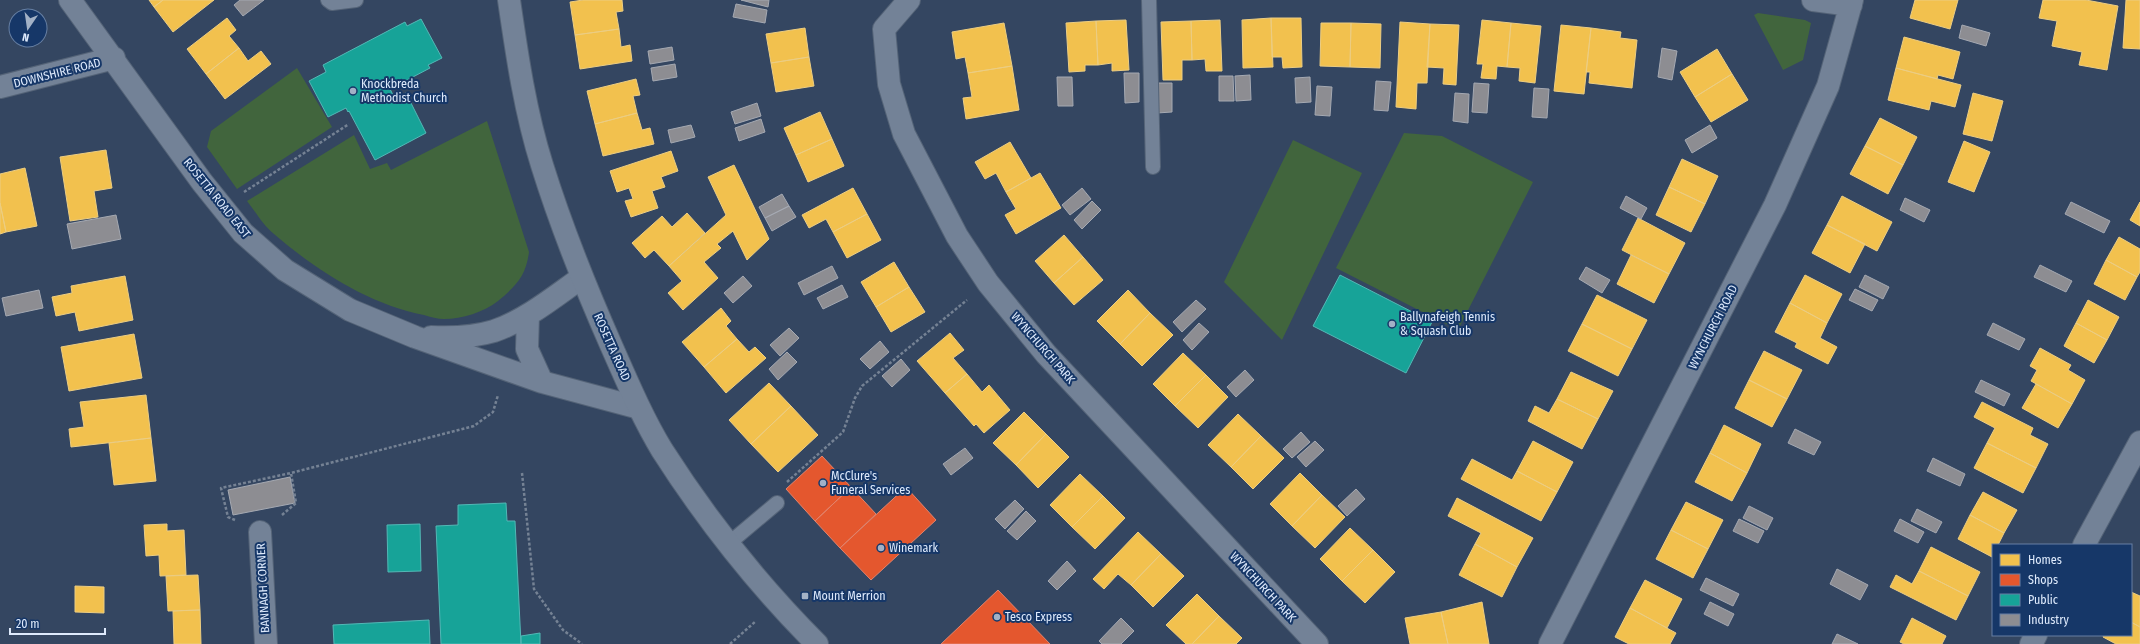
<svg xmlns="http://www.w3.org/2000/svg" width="2140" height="644" font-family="'Fira Sans Condensed',sans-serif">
<rect width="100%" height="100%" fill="#344661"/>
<path fill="#41653d" d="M1758,13L1805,20L1811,23L1803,60L1783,70L1754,15Z
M297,68L332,127L237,189L207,147L211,131Z
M487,121L529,252C526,276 516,286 498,301C484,312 462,319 444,319C438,319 430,317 424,315C368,304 316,270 274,234C263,225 255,211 247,201L354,135L370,169L387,163L391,170Z
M1404,133L1442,136L1533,182L1458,330L1336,268Z
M1293,140L1362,173L1282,340L1224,282Z"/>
<path fill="#f2c14e" stroke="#eccd82" d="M149,0H163L154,7Z
M163,0H214L173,32L154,7Z
M583,0H622L623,11L616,12L619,29L575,35L570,2Z
M1915,0H1958L1950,29L1910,18Z
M2043,0H2086L2118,6L2107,70L2079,65L2082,52L2052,46L2057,21L2039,18Z
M2126,0H2140V49L2123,48Z
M227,18L236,30L229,36L239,48L206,74L187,49Z
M1271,18L1273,67L1243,68L1242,20Z
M1271,18H1301L1302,67L1283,68L1282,57H1272Z
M1126,20L1129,70L1112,71V63L1098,65L1096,21Z
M1220,20L1222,71H1206L1205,59L1192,60L1191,21Z
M1482,20L1511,23L1507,67L1497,66L1496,79L1481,78L1483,64H1477Z
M1096,21L1098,65H1085V71L1069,72L1066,23Z
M1191,21L1192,60H1182V80H1163L1161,22Z
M1400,22L1430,24L1427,83H1417L1416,109L1396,107Z
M1004,23L1012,66L968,73L965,57L956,59L952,32Z
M1321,23H1351L1350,67L1320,66Z
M1351,23L1381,24L1380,68L1350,67Z
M1511,23L1541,26L1535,83L1519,81L1520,68L1507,67Z
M1430,24L1459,25L1456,85L1443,84L1444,68L1427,67Z
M1561,25L1591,28L1584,94L1554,91Z
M805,28L809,57L771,63L766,34Z
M1591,28L1621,32L1620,38L1637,40L1632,88L1589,83L1590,72H1586Z
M619,29L621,47L630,45L632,61L580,69L575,35Z
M1904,37L1960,52L1953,79L1938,75L1937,79L1896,68Z
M239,48L248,61L261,51L271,64L225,99L206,74Z
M1717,49L1732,74L1695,97L1680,72Z
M809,57L814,86L776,92L771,63Z
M1012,66L1019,110L966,119L963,98L972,97L968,73Z
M1896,68L1961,85L1955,107L1931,101L1929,110L1888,100Z
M1732,74L1748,100L1711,122L1695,97Z
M636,79L640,95L633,96L637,113L595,124L587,91Z
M1973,93L2003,101L1992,141L1963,134Z
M820,112L832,139L796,155L784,128Z
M637,113L642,130L650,128L654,144L603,156L595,124Z
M1880,118L1917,137L1903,165L1865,146Z
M832,139L844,166L808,182L796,155Z
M1964,141L1990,152L1974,192L1948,182Z
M1010,142L1031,178L1006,192L996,173L985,179L975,162Z
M1865,146L1903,165L1888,194L1850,174Z
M106,150L112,188L94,191L98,217L70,221L60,157Z
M671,151L678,171L661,177L665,187L652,191L658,208L631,217L625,201L633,199L629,188L617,192L610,171Z
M1682,159L1718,176L1705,204L1669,187Z
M734,165L769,239L747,260L733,231L717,244L721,248L704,262L718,278L683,310L668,293L682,281L669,266L726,215L708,177Z
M25,168L37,226L6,232L0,203V174Z
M1040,173L1061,208L1016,234L1005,215L1016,209L1006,192Z
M1669,187L1705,204L1691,232L1656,215Z
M853,188L867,214L833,232L826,219L809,228L802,215Z
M1842,196L1892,222L1877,251L1827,225Z
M2140,202V226L2130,220Z
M0,203L6,232L0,234Z
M687,213L705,233L669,266L654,250L645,258L632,243L662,216L672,227Z
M867,214L881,240L847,258L833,232Z
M1638,218L1685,243L1669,274L1622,250Z
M1827,225L1865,244L1850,273L1812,253Z
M1064,235L1083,257L1054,283L1035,261Z
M2119,237L2140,249V272L2137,277L2106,260Z
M1631,255L1669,274L1654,303L1617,284Z
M1083,257L1103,280L1074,305L1054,283Z
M2106,260L2137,277L2125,300L2094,284Z
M894,262L909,287L876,307L861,282Z
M1805,275L1842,294L1827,323L1790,303Z
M125,276L133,320L79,331L75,312L56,316L52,297L72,293L71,286Z
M909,287L925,312L891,332L876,307Z
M1128,290L1150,313L1120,344L1097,321Z
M1597,295L1647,320L1632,349L1582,324Z
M2088,300L2119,317L2107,340L2076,323Z
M1790,303L1827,323L1820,338L1837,347L1828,364L1795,347L1797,343L1775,332Z
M721,308L731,321L726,326L737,339L704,367L682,342Z
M1150,313L1173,335L1142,366L1120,344Z
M2076,323L2107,340L2094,363L2064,346Z
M1582,324L1632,349L1618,376L1568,351Z
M950,333L964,350L953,358L967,374L945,393L917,361Z
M134,334L142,378L69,391L61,347Z
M737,339L749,352L755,347L766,358L726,393L704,367Z
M2040,348L2071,365L2068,370L2085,380L2072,404L2031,381L2037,370L2030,366Z
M1764,351L1802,370L1787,399L1749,380Z
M1183,353L1206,375L1175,406L1153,384Z
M1571,372L1613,391L1598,419L1557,399Z
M967,374L982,392L989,385L1010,410L984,433L976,424L974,426L945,393Z
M1206,375L1228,397L1198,428L1175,406Z
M1749,380L1787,399L1772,427L1735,408Z
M769,383L791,406L751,444L729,420Z
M2036,384L2072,404L2058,428L2022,408Z
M146,395L151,438L71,447L69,429L84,427L80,402Z
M1557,399L1598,419L1582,449L1528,421L1535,406L1549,413Z
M1982,402L2033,428L2030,435L2048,444L2036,468L1987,443L1995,428L1974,417Z
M791,406L818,435L778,472L751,444Z
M1024,412L1046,434L1016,465L993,443Z
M1238,414L1261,436L1231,467L1208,445Z
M1724,425L1761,444L1747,473L1710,453Z
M1046,434L1069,457L1038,488L1016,465Z
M1261,436L1284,458L1253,489L1231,467Z
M151,438L156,481L114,485L109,443Z
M1533,441L1573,462L1557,492L1517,471Z
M1987,443L2036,468L2023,493L1974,468Z
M1710,453L1747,473L1732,501L1695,482Z
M1472,459L1512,480L1517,471L1557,492L1541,521L1461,479Z
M1300,473L1322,495L1292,526L1270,504Z
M1080,474L1103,496L1072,527L1050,505Z
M1983,492L2017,510L2004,533L1970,515Z
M1322,495L1345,517L1315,548L1292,526Z
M1103,496L1125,518L1095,549L1072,527Z
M1457,498L1533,538L1517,567L1475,544L1481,533L1448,516Z
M1686,502L1723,520L1708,549L1671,530Z
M1970,515L2004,533L1998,545H1993L1992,557L1958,539Z
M167,524V531L184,530L186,575L160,576L159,555L146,556L144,525Z
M1350,528L1373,550L1342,581L1320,559Z
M1671,530L1708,549L1693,578L1656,559Z
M1138,532L1161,554L1131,585L1118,574L1104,589L1093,579Z
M1475,544L1517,567L1502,597L1459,575Z
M1931,547L1980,572L1968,596L1919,571Z
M1373,550L1395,572L1365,603L1342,581Z
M1161,554L1184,576L1153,607L1131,585Z
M1919,571L1968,596L1956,620L1890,587L1896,575L1912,584Z
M198,575L200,610L168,611L166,576Z
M1645,580L1682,599L1667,628L1630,608Z
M75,586L104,587V613L75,612Z
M2131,592L2140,596V627L2131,622Z
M1197,594L1219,616L1192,644H1186L1166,625Z
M1482,602L1489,644H1448L1441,612Z
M1630,608L1676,633L1670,644H1629L1615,637Z
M200,610L201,644H174L173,611Z
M1441,612L1448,644H1410L1405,618Z
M1219,616L1242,638L1236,644H1192Z
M1912,618L1946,636L1942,644H1904L1900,642Z
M2131,622L2140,627V644H2116L2103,637L2104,635H2131Z"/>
<path fill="#e4572e" stroke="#e2836c" d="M822,456L851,487L815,521L786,489Z
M851,487L876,514L840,548L815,521Z
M906,487L936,520L871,580L840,548Z
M998,590L1050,644H941Z"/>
<path fill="#17a398" stroke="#53b8b6" d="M421,19L442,58L428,65L430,68L390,89L395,99L406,93L426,133L375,160L349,111L348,112L346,108L328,117L309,81L326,72L323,65L405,22L407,26Z
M1340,275L1432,322L1406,373L1313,326Z
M506,503L507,521H515L521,644H441L436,526L458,525V505Z
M420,524L421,571L388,572L387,525Z
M429,620L430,644H334L333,625Z
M540,633V644H521V636Z"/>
<path fill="#8d8d92" stroke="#a5a9b2" d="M240,0H264L243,16L234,5Z
M741,0H769L768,7Z
M736,4L767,10L765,23L733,17Z
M1962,25L1990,33L1986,46L1959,38Z
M672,47L674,60L650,64L648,51Z
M1662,48L1677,51L1672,80L1658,77Z
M675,64L677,77L653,81L651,68Z
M1124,73H1139V102L1125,103Z
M1250,75L1251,100L1236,101L1235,76Z
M1219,76H1233L1234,101H1219Z
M1057,77H1072L1073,106H1058Z
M1310,77L1311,102L1296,103L1295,78Z
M1376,81L1391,82L1388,111L1374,110Z
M1157,83H1172V112L1157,113Z
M1474,83L1489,84L1487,113L1472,112Z
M1317,86L1332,87L1330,116L1315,115Z
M1534,88L1549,89L1547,118L1532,117Z
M1455,93L1469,94L1468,123L1453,121Z
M757,103L761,116L735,124L731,112Z
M761,119L765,132L739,141L735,128Z
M691,125L695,137L671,143L668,130Z
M1710,125L1717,138L1692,153L1685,140Z
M1082,188L1091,199L1070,215L1062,205Z
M782,194L789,206L765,218L759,207Z
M1626,196L1647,208L1641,219L1620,208Z
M1905,198L1930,210L1924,222L1900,210Z
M1092,201L1101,210L1082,229L1074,220Z
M2071,202L2110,221L2104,233L2065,214Z
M789,206L796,217L772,231L765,218Z
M116,215L121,239L72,249L67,224Z
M2040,265L2072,281L2066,292L2034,277Z
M832,266L838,278L804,295L798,283Z
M1586,267L1610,280L1602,293L1579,279Z
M1865,275L1889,287L1883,299L1859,287Z
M743,276L752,286L733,303L724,293Z
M842,285L848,297L823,309L817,298Z
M1855,289L1878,300L1872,311L1849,300Z
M39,290L43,308L6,316L2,298Z
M1196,300L1206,309L1182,332L1173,322Z
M1199,323L1209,332L1192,350L1183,340Z
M1993,323L2025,339L2019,350L1987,335Z
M789,328L799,338L780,356L770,345Z
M880,341L889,352L870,369L860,359Z
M787,352L797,362L778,380L769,369Z
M901,359L910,370L892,387L882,376Z
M1245,370L1254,380L1236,397L1227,387Z
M1981,380L2010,394L2004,406L1975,392Z
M1795,429L1821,442L1814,455L1788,443Z
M1301,432L1310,442L1292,458L1283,449Z
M1315,441L1324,450L1306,467L1297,457Z
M965,448L973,458L951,475L943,464Z
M1933,458L1965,474L1960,486L1927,471Z
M290,477L295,503L233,515L228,490Z
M1356,489L1365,499L1347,516L1338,506Z
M1015,500L1024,509L1005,529L995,519Z
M1749,506L1773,518L1767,530L1743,518Z
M1917,509L1942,522L1936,533L1911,521Z
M1026,511L1036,521L1017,540L1007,531Z
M1739,519L1764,531L1758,543L1733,531Z
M1900,519L1924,532L1918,543L1894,531Z
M1067,561L1076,571L1057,590L1048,581Z
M1837,569L1868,585L1860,600L1830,584Z
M1706,578L1739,594L1733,606L1700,590Z
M1710,602L1734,614L1728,626L1704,614Z
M1121,618L1134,631L1121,644H1102L1099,641Z
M1837,634L1858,644H1832Z"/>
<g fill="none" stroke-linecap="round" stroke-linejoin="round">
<g stroke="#546377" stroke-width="16">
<path id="service" d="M328,0L332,3L356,0
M1149,0L1153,167
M727,545L777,503"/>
</g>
<g stroke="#546377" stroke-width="24">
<path id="minor" d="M70,0L202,182L243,233L285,270L350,310L415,337L542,382L639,408
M909,0L884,29L889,84L904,134L957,236L988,283L1046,354L1317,644
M1813,0L1851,5
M0,87L114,58
M528,315L527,349L542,382
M431,337C452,338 474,337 494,331C526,320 554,297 581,278
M260,532L266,644
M2084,545L2140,442
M1550,644L1775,205L1828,86L1852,0
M2031,644L2036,635"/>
</g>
<g stroke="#546377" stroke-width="24">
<path id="tertiary" d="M509,0C517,55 525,111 542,165C561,226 585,286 611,345C627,381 642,417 662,450C708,522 757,584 817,644"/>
</g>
<path stroke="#758294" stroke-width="2.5" stroke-dasharray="3 2" stroke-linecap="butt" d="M244,192L349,124
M522,473L534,589L563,630L582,644
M787,482L843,432L855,398L862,386L967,300
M282,515L296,503L291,473
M235,520L228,517L221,488L291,473L474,426L493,412L498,395
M730,644L756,621"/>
<use href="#service" stroke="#738297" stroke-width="14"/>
<use href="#minor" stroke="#738297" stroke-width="22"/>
<use href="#tertiary" stroke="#738297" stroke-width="22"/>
</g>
<g fill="#a2b1c6" stroke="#163768" stroke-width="1.5">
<circle cx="353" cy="91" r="4"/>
<circle cx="1392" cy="324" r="4"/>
<circle cx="823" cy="483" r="4"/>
<circle cx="881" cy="548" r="4"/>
<rect x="801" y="592" width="8" height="8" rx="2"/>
<circle cx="997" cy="617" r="4"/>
</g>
<g text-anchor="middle" stroke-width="4" stroke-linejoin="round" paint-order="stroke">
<g font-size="12" fill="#deeafc" stroke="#163768">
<text transform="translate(57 73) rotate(-14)" y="4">DOWNSHIRE ROAD</text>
<text transform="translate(217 198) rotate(51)" y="4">ROSETTA ROAD EAST</text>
<text transform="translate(1713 327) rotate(-63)" y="4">WYNCHURCH ROAD</text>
<text transform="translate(612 347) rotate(66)" y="4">ROSETTA ROAD</text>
<text transform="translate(1043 348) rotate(49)" y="4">WYNCHURCH PARK</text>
<text transform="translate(1263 587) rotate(47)" y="4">WYNCHURCH PARK</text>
<text transform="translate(263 588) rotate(-93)" y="4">BANNAGH CORNER</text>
</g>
<g font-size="12" fill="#deeafc" stroke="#163768" text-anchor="start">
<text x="361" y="88">Knockbreda<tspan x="361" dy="14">Methodist Church</tspan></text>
<text x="1400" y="321">Ballynafeigh Tennis<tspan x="1400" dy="14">&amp; Squash Club</tspan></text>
<text x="831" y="480">McClure's<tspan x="831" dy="14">Funeral Services</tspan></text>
<text x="889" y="552">Winemark</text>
<text x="813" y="600">Mount Merrion</text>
<text x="1005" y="621">Tesco Express</text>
</g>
</g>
<rect x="1992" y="544" width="140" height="92" fill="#163768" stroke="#667fa3"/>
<rect x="2000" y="554" width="20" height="12" fill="#f2c14e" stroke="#667fa3"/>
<text x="2028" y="564" font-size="12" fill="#deeafc">Homes</text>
<rect x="2000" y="574" width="20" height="12" fill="#e4572e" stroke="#667fa3"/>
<text x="2028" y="584" font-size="12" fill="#deeafc">Shops</text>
<rect x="2000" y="594" width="20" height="12" fill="#17a398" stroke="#667fa3"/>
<text x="2028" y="604" font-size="12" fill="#deeafc">Public</text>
<rect x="2000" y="614" width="20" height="12" fill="#8d8d92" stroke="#667fa3"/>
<text x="2028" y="624" font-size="12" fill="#deeafc">Industry</text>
<g transform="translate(28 28) rotate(193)"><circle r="19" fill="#163768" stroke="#667fa3"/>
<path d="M0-3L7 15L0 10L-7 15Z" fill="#a2b1c6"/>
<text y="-6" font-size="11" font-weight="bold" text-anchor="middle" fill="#deeafc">N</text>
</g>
<path d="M10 628v6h95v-6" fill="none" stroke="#deeafc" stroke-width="2"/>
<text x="16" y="628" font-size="12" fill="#deeafc" stroke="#163768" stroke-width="3" paint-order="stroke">20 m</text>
</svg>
